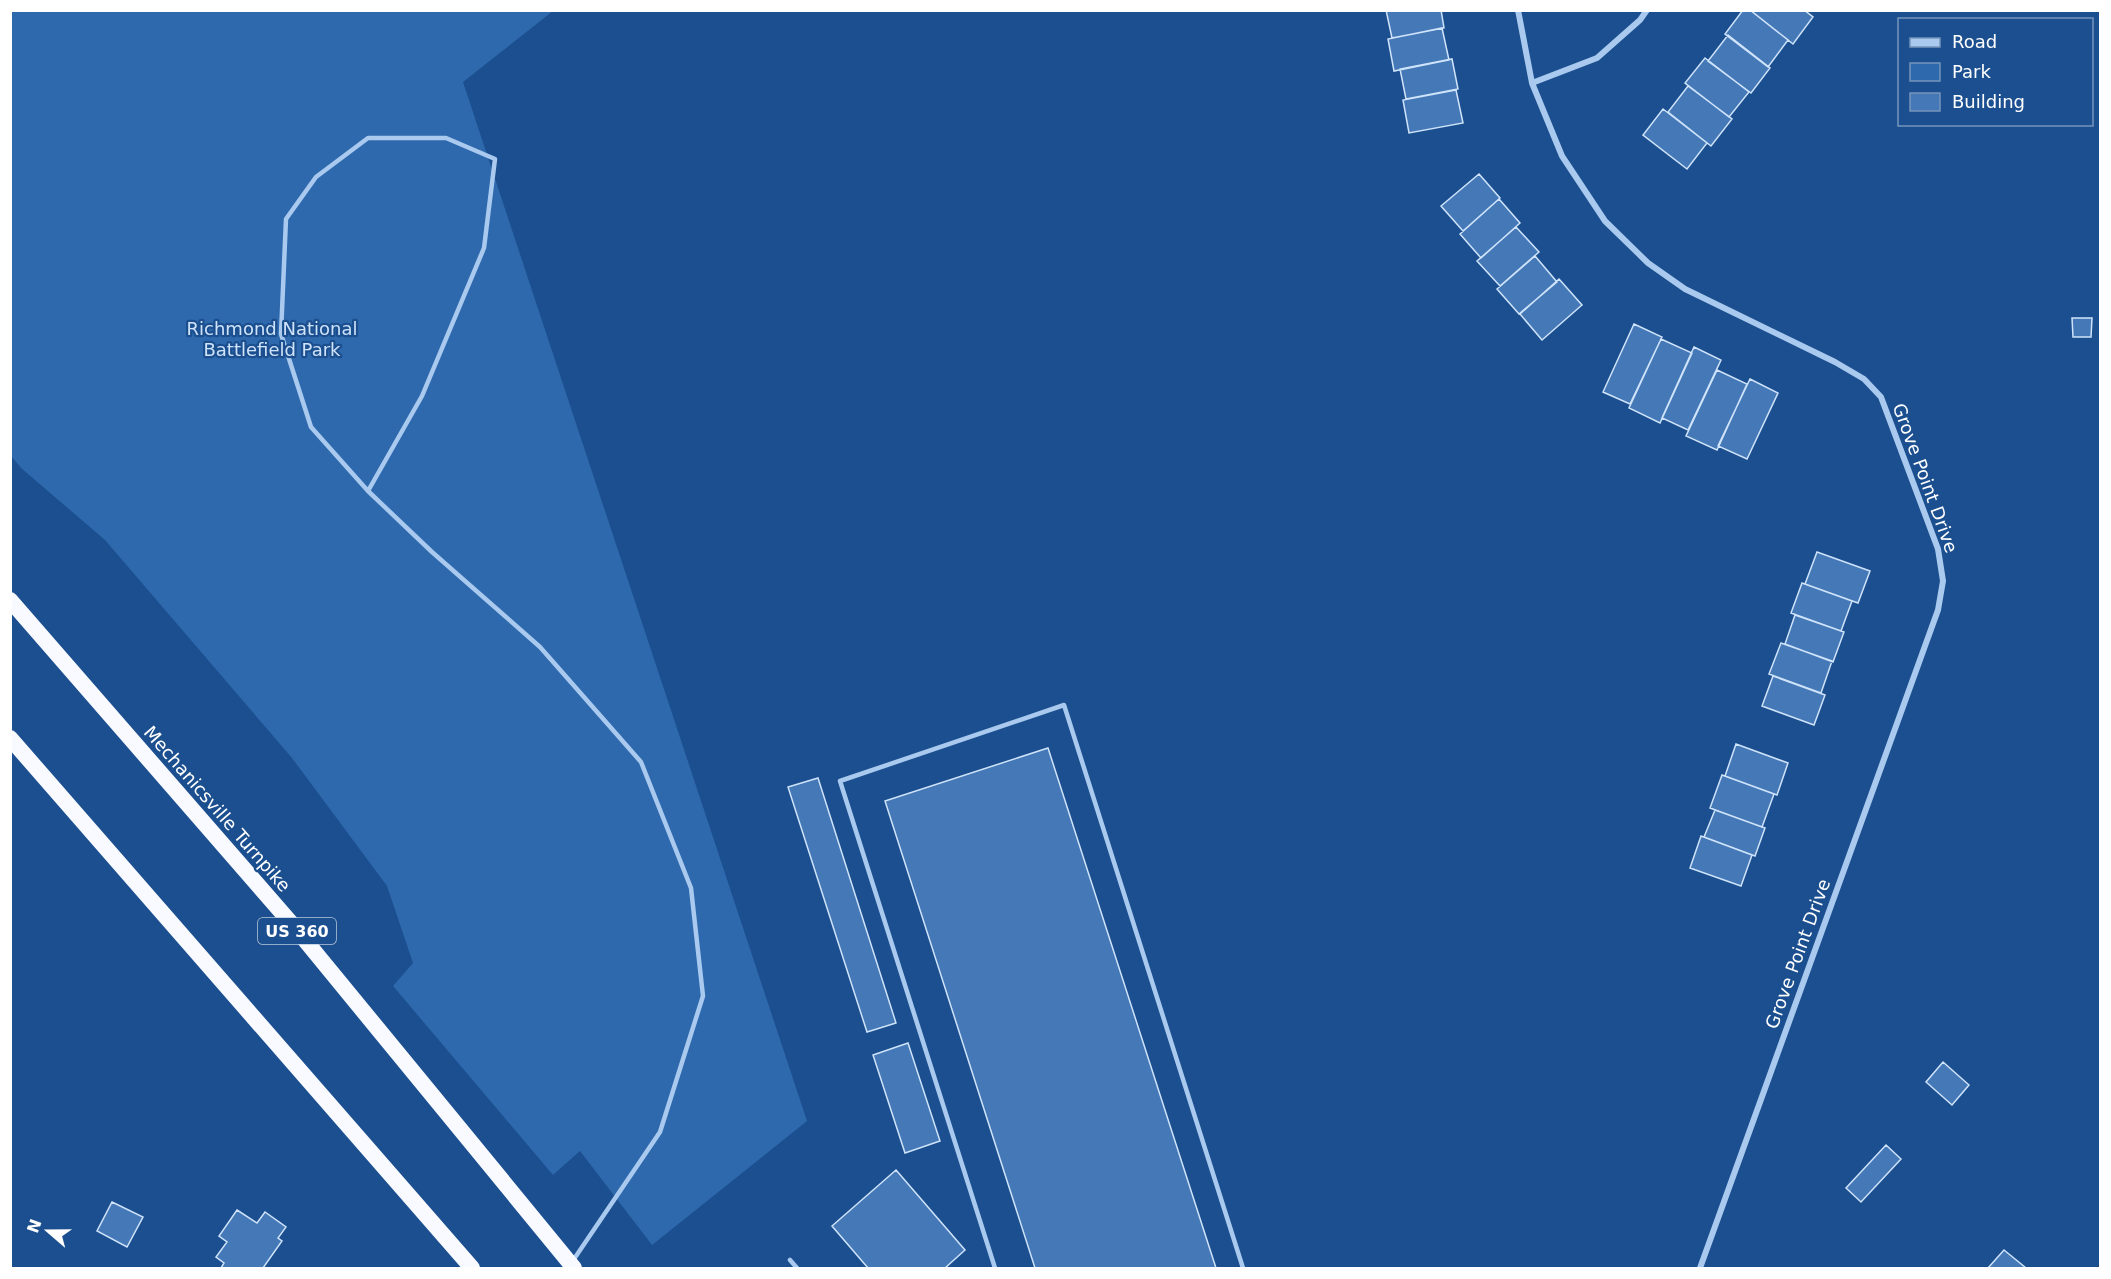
<svg xmlns="http://www.w3.org/2000/svg" width="2111" height="1279" font-family="'DejaVu Sans',sans-serif">
<rect width="100%" height="100%" fill="#1b4f8f"/>
<path fill="#2e69ad" d="M10,11H553L463,82L807,1121L652,1245L580,1151L553,1175L393,986L413,963L387,886L292,758L105,540L21,468L11,456Z"/>
<path fill="#4478b7" stroke="#cfe3fa" stroke-width="1.5" d="M1386,10H1441L1444,28L1392,38Z
M1743,10H1750L1788,40L1768,67L1725,34Z
M1750,10H1804L1813,17L1793,44Z
M1442,28L1449,60L1394,71L1388,39Z
M1728,35L1770,68L1751,93L1708,61Z
M1705,58L1749,92L1729,117L1685,83Z
M1452,59L1458,89L1406,99L1400,69Z
M1688,86L1732,119L1711,146L1668,112Z
M1456,90L1463,123L1409,133L1403,100Z
M1663,109L1707,143L1687,169L1643,135Z
M1479,174L1500,198L1463,231L1441,206Z
M1499,199L1520,223L1481,258L1460,234Z
M1516,227L1539,252L1500,286L1477,261Z
M1535,256L1557,282L1519,314L1497,289Z
M1559,279L1582,305L1542,340L1520,314Z
M2072,318H2092L2091,337H2073Z
M1634,324L1662,337L1630,404L1603,392Z
M1661,339L1692,353L1660,423L1629,408Z
M1694,347L1721,360L1688,430L1662,418Z
M1717,370L1747,384L1717,450L1686,436Z
M1750,379L1778,393L1747,459L1718,446Z
M1817,552L1870,571L1858,603L1805,584Z
M1802,583L1852,601L1841,631L1791,613Z
M1795,615L1844,632L1833,662L1785,644Z
M1781,643L1832,661L1821,693L1769,674Z
M1773,676L1825,695L1814,725L1762,706Z
M1736,744L1788,763L1777,795L1725,776Z
M1048,748L1216,1268H1035L885,801Z
M1722,775L1774,794L1762,827L1710,808Z
M818,778L896,1023L867,1032L788,787Z
M1715,810L1765,828L1755,856L1704,837Z
M1701,836L1752,855L1741,886L1690,868Z
M908,1043L940,1141L905,1153L873,1055Z
M1943,1062L1969,1085L1952,1105L1926,1082Z
M1886,1145L1901,1159L1861,1202L1846,1188Z
M896,1170L965,1250L945,1268H868L832,1226Z
M112,1202L143,1217L127,1247L97,1231Z
M237,1210L257,1223L265,1212L286,1227L278,1238L282,1241L263,1268H221L224,1263L216,1257L227,1242L219,1236Z
M2004,1250L2026,1268H1988Z"/>
<g fill="none" stroke-linecap="round" stroke-linejoin="round">
<path stroke="#a9c9ee" stroke-width="4.5" d="M368,491L422,396L484,248L495,159L446,138H368L316,177L286,219L281,334L311,427L368,491L432,552L540,647L641,762L691,888L703,996L660,1132L572,1262
M790,1260L797,1268
M995,1268L840,781L1064,705L1243,1268"/>
<path stroke="#a9c9ee" stroke-width="6" d="M1518,10L1532,83L1562,156L1605,221L1648,263L1685,289L1835,362L1864,379L1881,397L1938,549L1943,581L1938,610L1700,1268
M1532,83L1597,58L1640,20L1647,10"/>
<path stroke="#f8faff" stroke-width="16" d="M10,600L291,923L574,1268
M10,738L472,1268"/>
</g>
<g text-anchor="middle" stroke-width="4.5" stroke-linejoin="round" paint-order="stroke">
<rect fill="#1b4f8f" stroke="#bbcadd" stroke-width="1.5" x="258" y="918" width="78" height="26" rx="4.5"/>
<g font-size="16" font-weight="bold" fill="#fff">
<text x="297" y="937">US 360</text>
</g>
<g font-size="18" fill="#cfe3fa" stroke="#1b4f8f">
<text x="272" y="335">Richmond National<tspan x="272" dy="21">Battlefield Park</tspan></text>
</g>
<g font-size="18" fill="#fff" stroke="#1b4f8f">
<text transform="translate(1925 478) rotate(70)" y="6">Grove Point Drive</text>
<text transform="translate(217 809) rotate(49)" y="6">Mechanicsville Turnpike</text>
<text transform="translate(1798 954) rotate(-70)" y="6">Grove Point Drive</text>
</g>
</g>
<rect width="2111" height="1279" fill="none" stroke="#ffffff" stroke-width="24"/>
<rect x="1898" y="18" width="195" height="108" fill="#1b4f8f" stroke="#7695bc" stroke-width="1.5"/>
<rect x="1910" y="38" width="30" height="9" fill="#a9c9ee" stroke="#7695bc" stroke-width="1.5"/>
<text x="1952" y="48" font-size="18" fill="#ffffff">Road</text>
<rect x="1910" y="63" width="30" height="18" fill="#2e69ad" stroke="#7695bc" stroke-width="1.5"/>
<text x="1952" y="78" font-size="18" fill="#ffffff">Park</text>
<rect x="1910" y="93" width="30" height="18" fill="#4478b7" stroke="#7695bc" stroke-width="1.5"/>
<text x="1952" y="108" font-size="18" fill="#ffffff">Building</text>
<g transform="translate(48 1231) rotate(290)" stroke="#1b4f8f" stroke-width="4.5" paint-order="stroke">
<path d="M0-4.5L10 22L0 15L-10 22Z" fill="#ffffff"/>
<text y="-9" font-size="16" font-weight="bold" text-anchor="middle" fill="#ffffff">N</text>
</g>
</svg>
